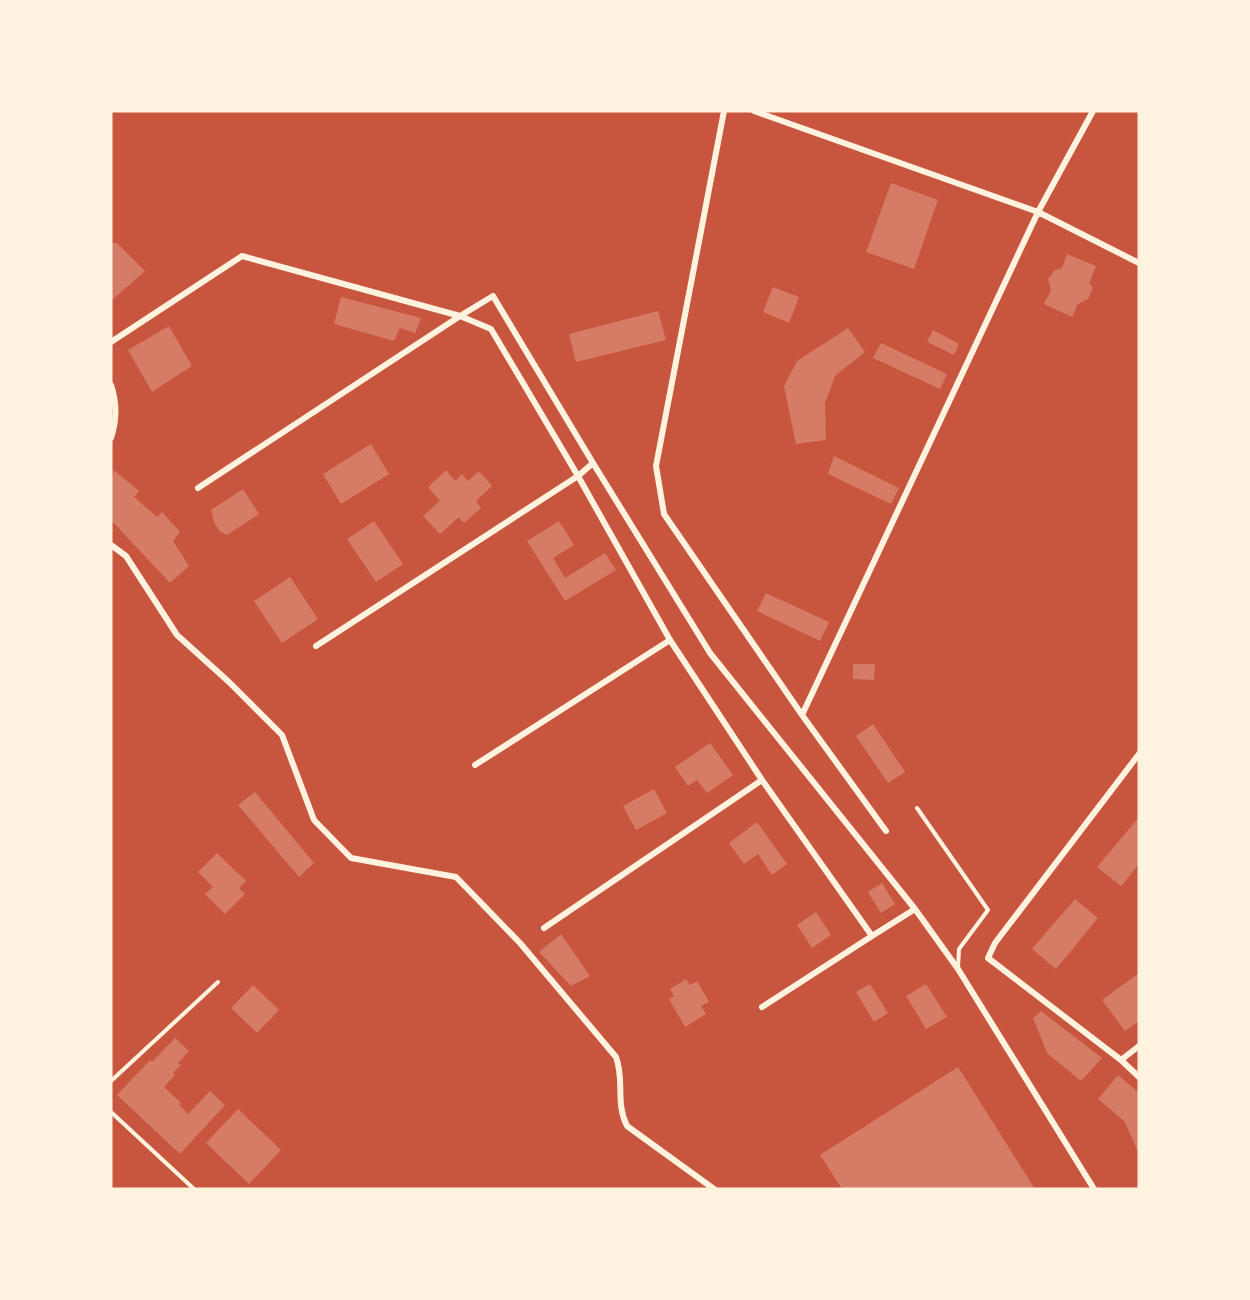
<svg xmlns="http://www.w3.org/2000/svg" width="1250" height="1300" font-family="'Noto Sans',sans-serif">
<rect width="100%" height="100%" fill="#c8553d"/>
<path fill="#d67c66" d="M891,183L938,200L914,269L866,252Z
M111,243H117L145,271L111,301Z
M1067,254L1096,266L1089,283L1093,288L1088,299L1078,304L1072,317L1044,304L1051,290L1048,279L1055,270L1062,268Z
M773,287L799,297L789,323L763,312Z
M341,297L421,318L415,333L400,328L394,341L334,324Z
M658,311L666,340L576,362L569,334Z
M169,326L192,366L152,392L128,350Z
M848,328L865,352L835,376L825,403L826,440L796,444L784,386L797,361Z
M933,330L959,344L954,355L927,342Z
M881,343L947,374L940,389L873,358Z
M371,444L389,474L341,504L323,474Z
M834,456L899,488L891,504L828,474Z
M114,470L139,491L134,497L157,517L162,512L180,532L173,541L189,566L170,583L111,520V480Z
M446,470L455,481L462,474L468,481L479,471L492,486L476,501L481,508L464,523L459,517L440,534L423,516L440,501L428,487Z
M243,489L259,514L227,535L220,532L214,522L211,510Z
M374,521L403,564L376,582L347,539Z
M559,521L574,545L553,558L565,578L605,553L616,570L565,601L527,541Z
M290,577L318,619L282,643L254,601Z
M766,593L829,622L820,641L757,611Z
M853,664H875L874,680L853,679Z
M873,724L905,772L888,783L856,736Z
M710,743L733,775L707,793L697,780L688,786L675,767Z
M654,789L667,813L636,830L623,806Z
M255,792L314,863L299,877L238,805Z
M1139,817V864L1121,886L1097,867Z
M757,822L787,864L772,875L758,854L744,864L729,843Z
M217,853L246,881L239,888L245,894L225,914L205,894L213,887L198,872Z
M882,883L895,904L881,913L868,892Z
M1075,899L1098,918L1056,969L1032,949Z
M816,912L831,935L812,948L797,925Z
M561,934L590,976L571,986L539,952Z
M1139,973V1021L1125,1031L1102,1000Z
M686,979L690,985L697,981L709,1002L701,1006L706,1014L685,1027L669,999L674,996L670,989Z
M870,984L888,1013L874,1022L856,992Z
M926,984L947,1017L926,1029L906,996Z
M253,985L279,1010L257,1033L231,1008Z
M1041,1011L1102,1058L1081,1081L1047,1053L1033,1018Z
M175,1038L189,1051L178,1063L181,1065L173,1073L175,1075L164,1087L181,1103L179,1105L188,1114L210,1091L225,1105L180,1154L117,1095L150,1060L152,1062Z
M958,1067L1035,1189H842L820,1155Z
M1118,1075L1139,1093V1154L1125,1122L1098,1099Z
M238,1109L281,1150L249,1184L206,1143Z"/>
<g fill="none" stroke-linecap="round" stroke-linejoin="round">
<path stroke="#fff3e0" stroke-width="4" d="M917,808L988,910L959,949L958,968
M111,1081L218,982
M111,1112L194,1189"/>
<path stroke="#fff3e0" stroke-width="6" d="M724,111L656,466L664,514L802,715
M754,111L1038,212L1139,263
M460,316L491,329L578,476L670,640L762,780L872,936L762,1007
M460,316L493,296L593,463
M111,342L242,256L460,316L198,488
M111,385C117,403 117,420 111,438
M111,545L126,556L177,635L229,682L282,735L314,820L351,858L456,877L520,943L616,1057C625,1082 615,1102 627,1126L714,1189
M316,646L578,476L593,463L710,653L915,909L958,969L1094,1189
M1139,754L995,943L988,958L1121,1060L1139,1077
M475,765L670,640
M886,831L802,715L1038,212L1093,111
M544,928L762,780
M872,936L915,909
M1121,1060L1139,1046"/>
</g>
<rect width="1250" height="1300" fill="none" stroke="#fff3e0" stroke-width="225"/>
</svg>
